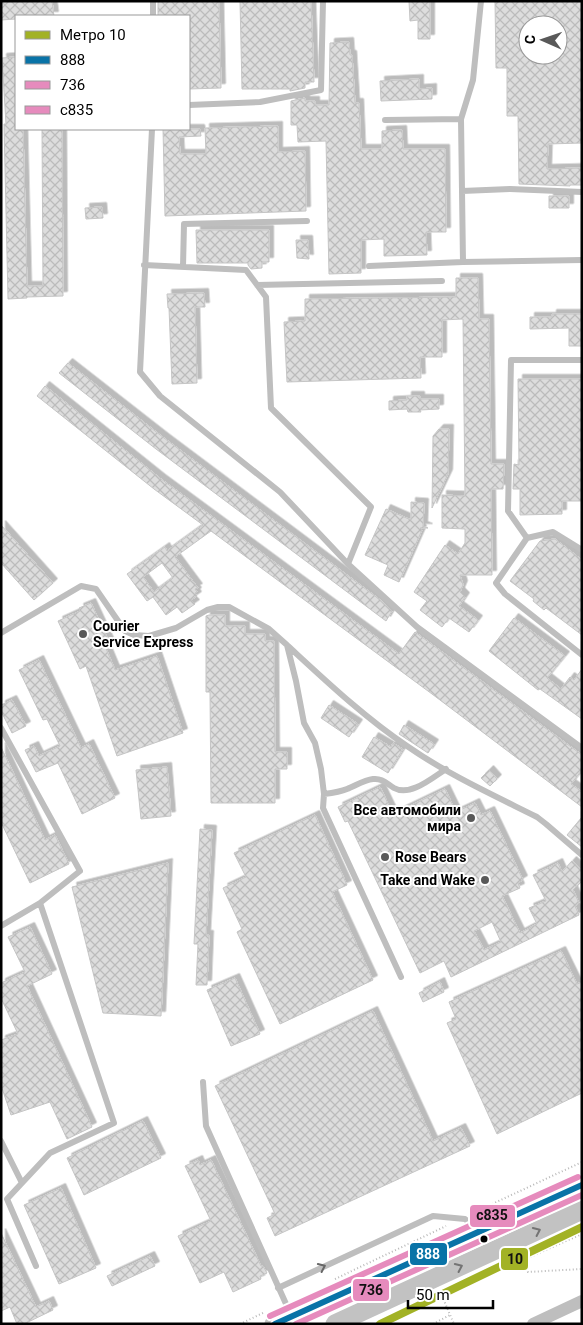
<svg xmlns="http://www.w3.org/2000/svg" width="583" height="1325" font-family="Roboto,sans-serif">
<defs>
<pattern id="building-cross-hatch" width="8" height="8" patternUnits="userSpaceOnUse" patternTransform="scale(1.25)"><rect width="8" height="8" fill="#ddd"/><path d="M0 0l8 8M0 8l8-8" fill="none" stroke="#bcbcbc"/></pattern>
<filter id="shadow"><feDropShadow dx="4.5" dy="-4.5" stdDeviation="0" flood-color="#0004"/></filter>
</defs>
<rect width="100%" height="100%" fill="#fff"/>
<path fill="url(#building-cross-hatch)" stroke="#c5c5c5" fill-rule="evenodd" filter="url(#shadow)" d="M1,1H52L54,16H16V19L1,20Z
M158,1H219L221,88L189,89V16H158Z
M240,1H311L314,82H305V88L290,91V89H242Z
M409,1H430V39H418V20L410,21Z
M495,1H582V143L548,144L547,169L582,168V185H570V186L519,184L518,116H507V68H496ZM528,25H558V55H528Z
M349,42L350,55H352L355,103H359L361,149H382V131L402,130L403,149H445L446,232H426L427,255L384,256V239L361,240V273L329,274L326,141L298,142L297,125H291V101L305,98V101H315V105H329L330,43Z
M16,57V129H23L27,286H43L42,129H62L63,296L27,297V298L8,299L4,124H6L2,58Z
M419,79V89L432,88V99L381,101L380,81Z
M278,126V152L305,151L306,211L165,216L163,129H200L201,136L179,137L180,154H206L205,128Z
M549,196H569V208H549Z
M102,207L103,218L86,219L85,208Z
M196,230H269V262H262V268L251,269L248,265V263H197Z
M296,240H308L309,259L297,258Z
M456,278H478L479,319H489L491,464H504L503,489H491L492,575H460L463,585L460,592L465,597L459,606L478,620L469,632L449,618L442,627L420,610L427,601L414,592L445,545L458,554L465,543V529L442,528V495L465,496L463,319L442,320V357H420L421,378L287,382L284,322L305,321V299L456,297Z
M204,293L205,307H195L197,383L172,384L169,308H168L167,294Z
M552,314H582V346H569V328L530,329V317H552Z
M68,363L164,438L379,599L392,611L386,621L156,449L59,373Z
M518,379H582V501H562V514L520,515V489H513L514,464L519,465Z
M45,386L161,479L399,654L415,632L582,755V770L571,784L582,792V807L432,694L211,531L175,557L198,588L195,589L197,592L195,593L197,596L191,600L195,604L182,613L177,607L166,615L153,597L147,601L127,574L165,547L167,551L203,525L154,489L37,396ZM162,563L173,578L154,592L143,577Z
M407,396H420V399H439V409L420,410L421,412H408L407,409L389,410V401L407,400Z
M439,429H449L448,474L432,508L433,436Z
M411,502L424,503L423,526L428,528H420L422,530L399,582L384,575L388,565L365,555L386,509L411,520Z
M1,525L53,583L34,600L1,563Z
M555,539L582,560V635L546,608L544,610L533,601L534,599L510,581L540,541Z
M91,603L110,644L105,646L115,670L157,656L183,733L117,756L86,666L80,669L58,621L80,611L79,608Z
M209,615H225V626H245V634H265V641H274L275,752H287V769H275V803H211L210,692H206V616Z
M514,618L565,656L547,678L561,689L570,677L574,680L582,669V719L540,689L538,690L489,651Z
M39,660L81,748L89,744L115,798L82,814L58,763L36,772L25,750L34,746L39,756L60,746L47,719L43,720L19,670Z
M12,700L26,726L12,733L1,711V705Z
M329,705L358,724L349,737L321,718Z
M404,725L434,744L428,753L399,734Z
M374,737L391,747L393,743L403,749L388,773L362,757Z
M1,747L45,840L55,835L69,864L30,883L1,822Z
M167,767L171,816L141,819L136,770Z
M489,770L497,779L490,786L481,778Z
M380,787L393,814L445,789L456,812L475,803L481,815L490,811L523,880L518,883L520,888L502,896L520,933L537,924L529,908L546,901L533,875L558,863L562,872L572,861L582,870V881L573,890L579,903L575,906L579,915L451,977L444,961L420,973L348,821L345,822L338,807ZM492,922L501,942L484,950L474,931Z
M315,815L347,885L332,892L373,980L280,1024L237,932L242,929L223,888L246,877L234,853Z
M582,817V847L567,835Z
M200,829L212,830L206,935H209L207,985H196L198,944H194Z
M168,863L161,1016L103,1013L72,887Z
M30,927L52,974L27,986L92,1127L67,1139L50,1102L11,1115L1,1085V1040L18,1034L1,998V983L25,972L8,937Z
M561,951L577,984L582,982V1093L497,1134L447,1023L456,1019L449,1002Z
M235,978L260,1034L231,1046L207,990Z
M440,982L444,992L423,1002L419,993Z
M373,1011L433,1141L461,1128L470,1146L275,1236L267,1218L275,1214L215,1086Z
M143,1121L161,1158L84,1195L67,1158Z
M198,1160L200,1165L211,1160L261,1266H263L267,1273L260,1276L261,1279L233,1292L224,1272L200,1283L178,1236L211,1221L185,1166Z
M61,1188L96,1268L59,1284L24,1205Z
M1,1233L36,1307L49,1301L53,1310L24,1324H17L10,1307L1,1311Z
M150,1256L155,1266L112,1286L107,1276Z"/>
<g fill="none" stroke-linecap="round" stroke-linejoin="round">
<path stroke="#b8b8b8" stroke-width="2" stroke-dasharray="1 2.5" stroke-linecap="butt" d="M473,1213L582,1162
M523,1262L528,1272L582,1269
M335,1279L446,1226
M442,1296L454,1324
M430,1297L442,1296L582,1234
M240,1324L263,1313
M433,1324L450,1315"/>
<path stroke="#bebebe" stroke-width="6" d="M153,16V1
M189,105L260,102L321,90L323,1
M461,119L473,80L481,1
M152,129L140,372L160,396L280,492L348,564L417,627L582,748
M462,191L510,189L582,192
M463,262L582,260
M144,265L246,270L266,297L271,408L371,507L348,564
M369,266L463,262L461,119L385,120
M183,267L184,224L307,221
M257,285L442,281
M527,538L508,511L511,360H582
M582,550L553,532L527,538L496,583L505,594L582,655
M1,633L81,586L96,589L125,631L134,635L149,636L176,628L207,610L218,607H229L269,629L287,645L296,681L304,723L315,743L321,769L324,794L323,808L401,977
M288,646C326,681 364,717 407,746C447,774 493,795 537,817L546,824L582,855
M1,728L80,871L40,903
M324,794C332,793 340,792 347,789C355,786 364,780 373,779C382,778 386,783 394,788C410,797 432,778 446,769
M1,926L40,903L114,1123L50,1153L7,1199L36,1266
M203,1082L206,1126L291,1315
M1,1141L22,1183
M278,1288L433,1216L465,1219L477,1229"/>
<path stroke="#bebebe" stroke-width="12" d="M533,1324L582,1301"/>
<path stroke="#c2c2c2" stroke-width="19" d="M274,1324L582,1185
M335,1324L582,1210"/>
<g stroke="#fff" stroke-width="10">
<path id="bus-1" d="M275,1324L582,1185"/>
</g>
<g stroke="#fff" stroke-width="10">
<path id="bus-2" d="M296,1324L582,1195"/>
</g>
<g stroke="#fff" stroke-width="10">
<path id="bus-3" d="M270,1316L578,1177"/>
</g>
<use href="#bus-1" stroke="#0973a7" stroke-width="6"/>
<use href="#bus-2" stroke="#e68bbd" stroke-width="6"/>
<use href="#bus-3" stroke="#e68bbd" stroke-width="6"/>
<g stroke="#fff" stroke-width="11">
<path id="metro-1" d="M380,1324L582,1227"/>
</g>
<use href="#metro-1" stroke="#a2b225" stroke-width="8"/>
</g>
<defs><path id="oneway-chevron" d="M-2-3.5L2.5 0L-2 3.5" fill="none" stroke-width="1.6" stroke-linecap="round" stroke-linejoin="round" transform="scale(1.25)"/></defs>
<g stroke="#747474">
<use href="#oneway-chevron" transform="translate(537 1231) rotate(-25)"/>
<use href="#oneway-chevron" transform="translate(459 1267) rotate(-25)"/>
</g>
<use stroke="#686868" href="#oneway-chevron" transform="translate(322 1267) rotate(-25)"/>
<g fill="#595959" stroke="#fff" stroke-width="2">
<circle cx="83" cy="634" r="5"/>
<circle cx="471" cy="818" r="5"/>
<circle cx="385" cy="857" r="5"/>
<circle cx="485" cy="880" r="5"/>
</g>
<circle fill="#000" stroke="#fff" stroke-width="2" cx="484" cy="1239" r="4.5"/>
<g text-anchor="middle" stroke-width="4" stroke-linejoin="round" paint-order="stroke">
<g font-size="14" font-weight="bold" fill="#000" stroke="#fff" text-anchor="start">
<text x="93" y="631">Courier<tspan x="93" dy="16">Service Express</tspan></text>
<text x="461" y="815" text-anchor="end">Все автомобили<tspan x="461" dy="16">мира</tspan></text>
<text x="395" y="862">Rose Bears</text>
<text x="475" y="885" text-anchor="end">Take and Wake</text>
</g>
</g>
<g stroke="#fff" stroke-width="2">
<rect x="469" y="1204" width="47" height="24" rx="5" fill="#e68bbd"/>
<rect x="409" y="1242" width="39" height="24" rx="5" fill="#0973a7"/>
<rect x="500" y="1247" width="29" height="24" rx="5" fill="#a2b225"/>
<rect x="352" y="1278" width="38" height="24" rx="5" fill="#e68bbd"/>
</g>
<g font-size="14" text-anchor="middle" font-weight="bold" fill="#fff">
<text x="428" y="1259">888</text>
</g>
<g font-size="14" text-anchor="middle" font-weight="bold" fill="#111">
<text x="492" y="1220">с835</text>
<text x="515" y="1264">10</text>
<text x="371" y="1295">736</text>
</g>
<rect width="583" height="1325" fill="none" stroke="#000000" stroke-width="5"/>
<rect x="15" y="15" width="175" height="115" fill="#ffffff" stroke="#999999"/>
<rect x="25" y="31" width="25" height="8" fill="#a2b225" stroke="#999999"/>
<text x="60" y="40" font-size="15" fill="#000000">Метро 10</text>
<rect x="25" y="56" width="25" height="8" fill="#0973a7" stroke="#999999"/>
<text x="60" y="65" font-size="15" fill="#000000">888</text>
<rect x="25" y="81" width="25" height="8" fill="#e68bbd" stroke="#999999"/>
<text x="60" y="90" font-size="15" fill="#000000">736</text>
<rect x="25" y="106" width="25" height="8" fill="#e68bbd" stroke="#999999"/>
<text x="60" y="115" font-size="15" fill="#000000">с835</text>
<g transform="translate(543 40) rotate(272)"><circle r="24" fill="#ffffff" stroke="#999999"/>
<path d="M0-4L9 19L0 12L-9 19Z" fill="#595959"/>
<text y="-8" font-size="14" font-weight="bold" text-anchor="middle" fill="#000000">С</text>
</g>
<path d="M408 1300v8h85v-8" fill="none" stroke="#000000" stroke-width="2.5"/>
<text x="416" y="1300" font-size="15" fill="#000000" stroke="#ffffff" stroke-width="4" paint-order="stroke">50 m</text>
</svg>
